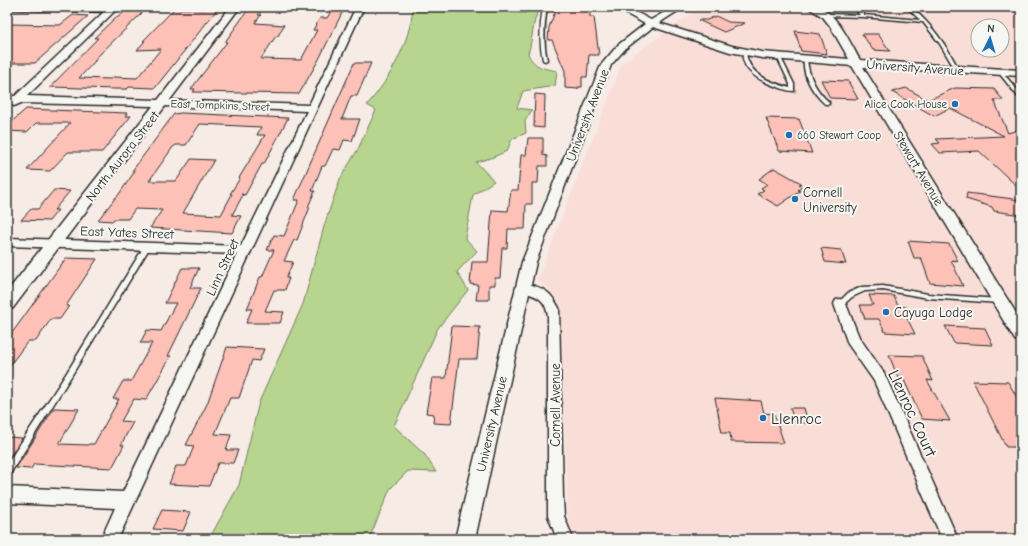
<svg xmlns="http://www.w3.org/2000/svg" width="1028" height="546" font-family="'Comic Neue',sans-serif">
<rect width="100%" height="100%" fill="#f7ebe6"/>
<filter id="ink" filterUnits="userSpaceOnUse"><feTurbulence type="fractalNoise" baseFrequency=".025" numOctaves="2"/><feDisplacementMap in="SourceGraphic" scale="8" xChannelSelector="R" yChannelSelector="G"/><feConvolveMatrix kernelMatrix="1 2 1 2 8 2 1 2 1" color-interpolation-filters="sRGB"/></filter>
<g filter="url(#ink)">
<path fill="#f9ded8" fill-rule="evenodd" d="M701,7H1021V539H581L568,526L560,309L547,287L537,281L622,63ZM978,26H1002V50H978Z"/>
<path fill="#b7d58e" stroke="#71805c" d="M413,7H506L512,13H526L531,7H540C532,21 533,39 528,54C535,68 543,68 557,71L555,86L523,91L517,108L532,110L525,121L526,133L512,139L507,151L491,158L476,162L494,181L473,195L465,238L477,251L457,272L468,290L438,328L394,426L425,455L436,472L408,471L390,489L369,539H209L239,485L259,402L303,304L325,223L340,179L358,149L376,110L367,105C390,79 410,42 413,7Z"/>
<path fill="#fdc1b8" stroke="#2b2b2b" fill-rule="evenodd" d="M206,7H219L155,88L129,87L127,89H115L50,87L98,38H94L116,17L120,16L128,8L146,9L94,60H96L79,78L110,79L113,77L137,78L161,49L137,50L145,41H143L175,8L204,9Z
M250,7L264,8L258,15H261L255,23L284,25L278,36H276L261,59L301,60L317,30H313L320,18H327L333,8L344,9L318,61L299,94L193,92L195,89H191L227,42H225Z
M557,7H590V17H594L599,55H589L587,77H582V87H578V89L565,88V71L552,40H548L549,27Z
M73,15L88,16L35,63H7V24L60,25Z
M716,16L728,22L745,23L724,32L698,20H707Z
M795,31L820,34L827,54L801,51Z
M862,34H878L890,51L873,50Z
M354,63H371L357,96H351L342,119H360L352,141L344,140L340,150L333,149L325,166H322L312,191H315L308,207H310L297,240H294L284,261L293,262L286,278H289L285,290H274L265,311L284,312L280,323H246L252,309H247L260,277H262L274,250H267L274,235L284,236L299,200H294Z
M821,80L848,81L858,99L830,98Z
M906,88L928,100L955,88L994,89L1003,100H994L1008,133L1021,129V190L979,151L940,153L932,144L940,143L936,139L1004,136L950,108L934,116L892,92Z
M535,94L545,95L544,128L534,127Z
M26,109L127,113L125,116H131L102,152H68L50,171L27,170L70,123H36L27,132L7,131V126Z
M181,113L288,118L264,164H262L245,195L241,194L243,195L232,215L241,216L232,233L150,228L162,210L135,209L128,219H114L112,221L98,220L116,197H117L135,171H132L174,114ZM200,124L261,127L257,135H265L239,178H240L230,194H232L221,215L183,213L214,160L191,159L176,181H149L173,147L176,145H186Z
M766,118L799,119L812,153L779,151Z
M528,138H543V155L547,156V166H539L538,183H532V204H526L525,229H508L507,248H502L500,278H495V285H489V300H476L478,285L470,284L472,262H488L492,210L508,211L511,190H518L521,155H526Z
M774,168L801,183L799,185L802,187L798,190L800,191L778,206L757,194L764,190L761,188L767,184L759,179Z
M54,190L70,191L54,210H58L49,221L21,220L31,209H38Z
M967,193L1021,200V215L994,211L992,207L966,199Z
M908,241L949,244L958,261L951,260L963,286L930,283L921,258H914Z
M821,248L841,250L846,264L825,262Z
M66,258L97,259L66,306H69L60,319H51L36,341H28L7,369V340Z
M182,268H199L190,288H201L168,356H171L146,400L134,399L121,421L133,422L121,445H124L112,468L34,464L31,469L16,468L54,408L79,409L59,444L88,445L89,444H94L119,399H113L123,381H131L152,343H140L147,330L161,331L176,303H165Z
M869,295L894,296L898,306L906,307L912,318H907L915,334L885,332L879,319H865L860,305H873Z
M452,326L480,327L477,359H459L451,424L433,423L434,414L426,413L432,378H446Z
M945,326L985,328L993,345L954,343Z
M227,347L264,349L259,361L252,360L239,398H230L215,434L231,435L226,450H238L233,463H218L209,486L169,484L176,466H186L194,446L186,445L207,404Z
M889,355L922,356L933,381L927,380L950,421L922,419L903,378H898Z
M973,381L1008,382L1021,404V447H1006Z
M715,398L761,401L764,413L774,414L784,443L731,442L730,433H722Z
M790,408H804L808,423H795Z
M7,437L22,438L7,461Z
M162,510L191,512L183,531L153,529Z"/>
<g fill="none" stroke-linecap="round" stroke-linejoin="round">
<g stroke="#2b2b2b" stroke-width="3">
<path id="service" d="M543,7H547C544,25 543,42 547,60L545,61L543,60C539,42 540,25 543,7Z
M854,7H858L864,15L920,20L907,7H911C932,25 947,46 959,70L956,71L940,44L923,22L863,17L826,16L824,15L826,14L860,15Z
M743,51L746,52C748,75 770,82 790,88V84L777,57L780,56L794,84V91C788,91 783,89 778,87C762,82 740,71 743,51Z
M804,59L807,60C809,77 816,91 829,102V104H825C813,93 802,76 804,59Z
M999,71H1001L1021,94V98H1019L999,73Z
M145,245H149L150,247L70,378L10,474L7,475V464L66,374Z
M883,286L928,294L999,299H1001L1002,301L1001,303H999L928,298L883,290L865,291L852,297L842,306H838L837,304L848,293L862,287Z"/>
</g>
<g stroke="#2b2b2b" stroke-width="3">
<path id="minor" d="M7,7L111,8L115,10L111,12L7,9Z
M356,7H364L118,539H101L115,508L7,503V487L123,492L237,254L7,246V238L241,246L307,111L162,106L158,103L162,100L309,105Z
M522,282C542,288 549,289 559,308L563,499L564,516L573,539H557L548,516V316C545,296 534,296 518,290L516,287L518,284Z
M840,299L844,300L846,304L859,337L884,373L958,539H942L874,381L848,344L834,304L836,300Z"/>
</g>
<g stroke="#2b2b2b" stroke-width="3">
<path id="tertiary" d="M109,7H119L27,96L158,100L230,7H240L13,308L7,310V292L153,106L21,103L14,106L7,102V96H15Z
M614,7H626L651,20L673,7H684L659,23L732,46L762,52L849,59L830,26L823,17L807,7C811,7 816,6 820,8C839,16 850,43 860,60L1021,70V76L863,67L1021,321V342L1015,340L852,66L762,58L730,52L653,27L625,49L611,65L536,262L475,539H455L522,262L601,65L618,45L645,24Z"/>
</g>
<use href="#service" fill="#f6f6f2" fill-rule="evenodd"/>
<use href="#minor" fill="#f6f6f2" fill-rule="evenodd"/>
<use href="#tertiary" fill="#f6f6f2" fill-rule="evenodd"/>
</g>
</g>
<g fill="#1f6fb2" stroke="#f6f6f2" stroke-width="1.5">
<circle cx="955" cy="104" r="4"/>
<circle cx="789" cy="135" r="4"/>
<circle cx="795" cy="199" r="4"/>
<circle cx="886" cy="312" r="4"/>
<circle cx="763" cy="418" r="4"/>
</g>
<g text-anchor="middle" stroke-width="4" stroke-linejoin="round" paint-order="stroke">
<g font-size="11" fill="#2b2b2b" stroke="#f6f6f2" text-anchor="end">
<text x="947" y="108">Alice Cook House</text>
<text x="797" y="139" text-anchor="start">660 Stewart Coop</text>
</g>
<g font-size="11" fill="#2b2b2b" stroke="#f6f6f2">
<text transform="translate(220 105) rotate(2)" y="4">East Tompkins Street</text>
</g>
<g font-size="13" fill="#2b2b2b" stroke="#f6f6f2">
<text transform="translate(915 67) rotate(4)" y="5">University Avenue</text>
<text transform="translate(587 115) rotate(-69)" y="5">University Avenue</text>
<text transform="translate(122 156) rotate(-52)" y="5">North Aurora Street</text>
<text transform="translate(919 168) rotate(59)" y="5">Stewart Avenue</text>
<text transform="translate(127 232) rotate(2)" y="5">East Yates Street</text>
<text transform="translate(222 267) rotate(-65)" y="5">Linn Street</text>
<text transform="translate(555 405) rotate(-90)" y="5">Cornell Avenue</text>
<text transform="translate(491 424) rotate(-77)" y="5">University Avenue</text>
</g>
<g font-size="13" fill="#2b2b2b" stroke="#f6f6f2" text-anchor="start">
<text x="803" y="197">Cornell<tspan x="803" dy="15">University</tspan></text>
<text x="894" y="317">Cayuga Lodge</text>
</g>
<g font-size="16" fill="#2b2b2b" stroke="#f6f6f2">
<text transform="translate(913 413) rotate(65)" y="6">Llenroc Court</text>
</g>
<g font-size="16" fill="#2b2b2b" stroke="#f6f6f2" text-anchor="start">
<text x="771" y="424">Llenroc</text>
</g>
</g>
<rect width="1028" height="546" fill="none" stroke="#f6f6f2" stroke-width="24"/>
<rect x="12" y="12" width="1004" height="522" fill="none" stroke="#2b2b2b" stroke-width="1.5" filter="url(#ink)"/>
<g transform="translate(990 38) rotate(5)"><circle r="19" fill="#f6f6f2" stroke="#a5a5a2"/>
<path d="M0-3L7 15L0 10L-7 15Z" fill="#1f6fb2"/>
<text y="-6" font-size="11" font-weight="bold" text-anchor="middle" fill="#2b2b2b">N</text>
</g>
</svg>
